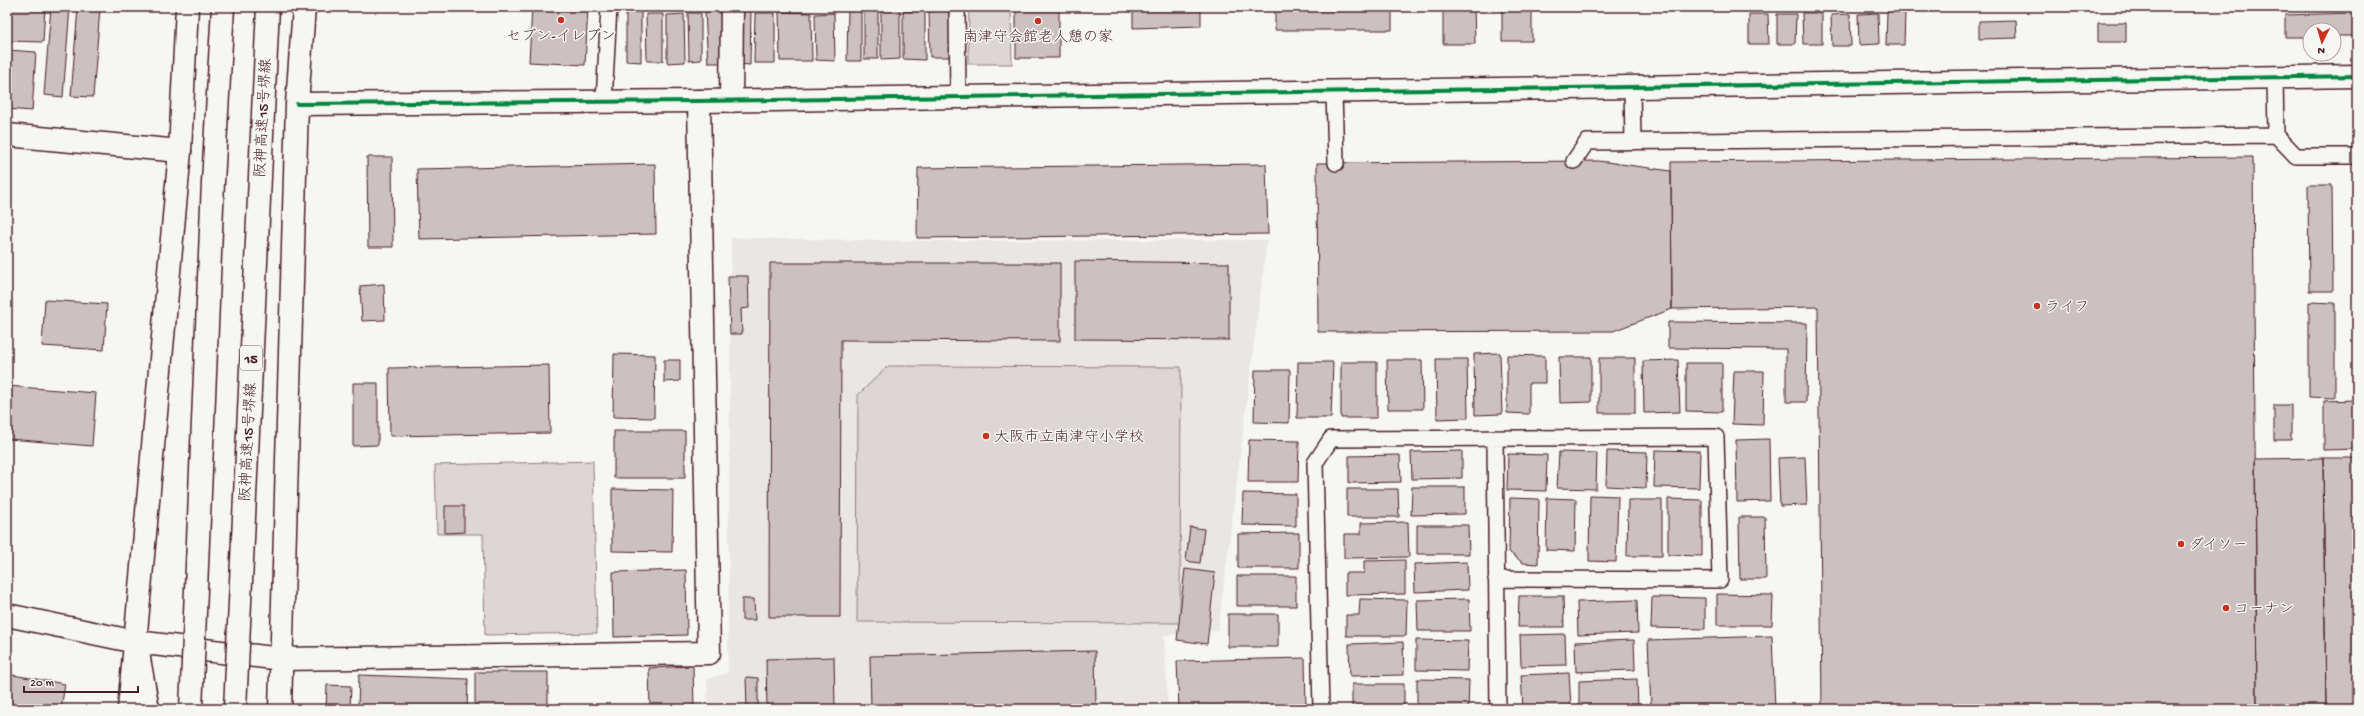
<svg xmlns="http://www.w3.org/2000/svg" width="2364" height="716" font-family="'Gochi Hand','Klee One',sans-serif">
<rect width="100%" height="100%" fill="#f6f6f2"/>
<filter id="ink" filterUnits="userSpaceOnUse"><feTurbulence type="fractalNoise" baseFrequency=".025" numOctaves="2"/><feDisplacementMap in="SourceGraphic" scale="8" xChannelSelector="R" yChannelSelector="G"/><feConvolveMatrix kernelMatrix="1 2 1 2 8 2 1 2 1" color-interpolation-filters="sRGB"/></filter>
<g filter="url(#ink)">
<path fill="#e9e6e3" d="M731,238L918,241L1267,240L1218,631L1164,635L1168,709H708L707,679L728,673Z"/>
<path fill="#ddd6d5" stroke="#947a80" d="M969,7H1011L1012,64H968Z
M888,366L1181,367L1180,623L857,622L858,395Z
M593,461L597,633L485,635L483,534H437L435,465Z"/>
<path fill="#ccc1c0" stroke="#4a1f2b" d="M10,7H45L43,42L9,41Z
M51,7H70L63,97L44,95Z
M78,7L100,8L93,97L71,96Z
M532,7H588L585,65L529,62Z
M1016,7H1059V58H1016Z
M1133,7H1201V26L1133,28Z
M1275,7H1392V30H1275Z
M1443,7H1474L1475,44H1443Z
M1502,7H1532V41H1502Z
M881,9H900V59L881,60Z
M848,10H861V61H847Z
M864,10H878V59H864Z
M949,10L950,57H930L929,11Z
M723,11L725,63H708L705,12Z
M739,11H751L750,65L738,64Z
M903,11H925V60L903,59Z
M1887,11L1905,12L1904,45H1886Z
M626,12H641V62L626,61Z
M779,12L811,13L812,61H780Z
M688,13H701V60L689,61Z
M755,13H775V63H754Z
M834,13L835,61L816,60L815,14Z
M1802,13H1822V44H1803Z
M1878,13L1879,44L1859,45L1858,14Z
M2357,13V36H2334V30H2310V37H2285V15Z
M646,14H663V61H647Z
M684,14L685,62L667,63V15Z
M1749,14H1768L1769,44H1749Z
M1777,14H1796L1795,44H1777Z
M1850,14L1851,46H1832L1831,15Z
M2016,20L2017,38L1979,39V21Z
M2098,23H2126V42H2098Z
M7,50L36,52L32,111L7,109Z
M367,157H392L393,247H368Z
M2253,157L2257,709H1822L1818,307L1672,309L1671,162Z
M1599,161L1671,171L1672,309L1613,331L1318,332L1317,163Z
M655,164L656,234L419,239L417,169Z
M1266,164L1268,234L917,238L918,168Z
M2308,185H2332L2333,291H2309Z
M1075,261L1229,263V340L1075,339Z
M770,263H1060V341L841,340L840,617H769Z
M728,276H748L749,308L741,309L742,334H730Z
M384,284L385,320L362,321L360,286Z
M45,300L107,304L104,350L42,346Z
M2309,302L2335,303V398L2309,397Z
M1668,322L1807,323L1806,402H1786V349L1668,348Z
M1500,353L1502,414L1475,415L1474,354Z
M614,354L655,355L654,418L613,417Z
M1507,355L1545,356V383H1529V414L1507,413Z
M1559,357H1591V402L1560,403Z
M1599,358H1635V413H1599Z
M1436,359H1467L1468,418L1437,419Z
M664,360H680V381L664,382Z
M1387,360H1422L1423,409H1388Z
M1678,360L1680,412L1644,413L1643,361Z
M1298,362H1333L1331,418H1297Z
M1341,362H1377V418H1341Z
M1686,363H1722V412L1686,411Z
M549,365L550,433L390,436L389,368Z
M1255,370H1290L1289,423L1254,422Z
M1734,371H1764L1763,425L1732,424Z
M353,383H378V445L353,446Z
M7,386L96,393L92,446L9,439L7,459Z
M2357,400V449L2324,450V401Z
M2274,405H2291V440H2274Z
M614,431H685V478H614Z
M1769,439L1770,501L1737,502L1736,440Z
M1249,440L1299,441L1298,482H1248Z
M1655,450L1700,451L1699,488L1654,487Z
M1462,451V478L1412,479L1411,452Z
M1607,451L1647,452L1646,488L1606,486Z
M1559,452L1597,453L1596,489L1557,488Z
M1508,454L1547,455L1546,491L1507,490Z
M1400,455L1401,482L1349,483V456Z
M1805,457L1807,505L1780,506L1778,458Z
M2323,458H2357V709H2326Z
M2323,458L2326,709H2257L2255,459Z
M1412,487H1465V514L1411,515Z
M612,489L673,490L672,552L612,551Z
M1347,489H1398L1399,517H1347Z
M1243,493L1296,494V526L1242,525Z
M1590,495L1618,496L1616,562L1589,561Z
M1510,498L1539,499L1538,564L1523,563L1509,552Z
M1547,498L1576,499L1575,551L1546,550Z
M1668,499L1702,500V556L1668,555Z
M1628,500H1662V556H1627Z
M445,506H464V532L445,533Z
M1739,517H1765L1766,579H1740Z
M1408,522L1409,557L1344,558V534H1361V523Z
M1417,525H1468L1469,554H1417Z
M1190,527L1204,529L1200,563L1186,561Z
M1299,533V568H1238V534Z
M1405,560V594L1345,595V573H1364V561Z
M1467,562L1468,590L1415,592L1414,564Z
M1185,569L1215,573L1207,644L1177,640Z
M686,570L687,635L614,637L613,572Z
M1237,576H1296V606H1237Z
M1717,594L1773,595L1772,625H1717Z
M1519,596H1563L1564,627H1518Z
M1652,597L1705,598V629L1651,628Z
M742,599H754L755,620H742Z
M1360,599L1407,600L1406,636H1346V615H1359Z
M1469,599L1470,631H1418L1417,600Z
M1637,600L1638,633L1578,635L1577,602Z
M1228,614H1278V647H1228Z
M1565,634L1566,665L1521,666L1520,635Z
M1772,636L1775,709H1651L1648,640Z
M1416,640L1468,641L1467,671L1416,670Z
M1634,640L1635,670L1576,672L1575,642Z
M1403,642L1404,675L1350,676L1349,644Z
M1095,651L1096,709H871L870,656Z
M834,657L835,709H767L766,659Z
M1305,658L1306,709H1179L1177,661Z
M693,666L694,709H650L649,668Z
M475,672H548V709H475Z
M1569,673L1571,707L1523,709L1521,675Z
M7,674L65,684L61,709H7Z
M359,675L468,679L467,709H358Z
M746,677L758,678V709H747Z
M1417,679L1469,680L1468,709H1417Z
M1637,679L1638,709H1579V681Z
M1352,684H1404V709H1352Z
M327,685L351,686L350,709H326Z"/>
<g fill="none" stroke-linecap="round" stroke-linejoin="round">
<g stroke="#4a1f2b" stroke-width="18">
<path id="lane" d="M957,7L958,97
M2275,77L2276,135L2296,156H2357
M1632,87L1633,142
M1334,92L1336,163
M604,102L609,7
M1574,161L1587,142L2276,135
M1495,438L1498,709
M1321,709L1315,463L1331,439L1716,437L1720,580L1496,579"/>
</g>
<g stroke="#4a1f2b" stroke-width="25">
<path id="street" d="M731,101L732,7
M7,135L180,151
M282,659L709,653L699,101"/>
</g>
<g stroke="#4a1f2b" stroke-width="25">
<path id="secondary" d="M297,104L699,101L2357,76
M7,615L136,642L282,659
M129,709L180,151L187,7
M280,709L297,104L304,7"/>
</g>
<g stroke="#4a1f2b" stroke-width="25">
<path id="highway" d="M136,642L148,709"/>
</g>
<use href="#lane" stroke="#f6f6f2" stroke-width="15"/>
<use href="#street" stroke="#f6f6f2" stroke-width="22"/>
<use href="#secondary" stroke="#f6f6f2" stroke-width="22"/>
<use href="#highway" stroke="#f6f6f2" stroke-width="22"/>
<g stroke="#4a1f2b" stroke-width="25" stroke-linecap="butt">
<path id="highway-bridge" d="M191,709L213,182L223,7
M235,709L268,7"/>
</g>
<use href="#highway-bridge" stroke="#f6f6f2" stroke-width="22"/>
<g stroke="#f6f6f2" stroke-width="6">
<path id="cycleway" d="M297,104L699,101L2357,76"/>
</g>
<use href="#cycleway" stroke="#00873e" stroke-width="4"/>
</g>
</g>
<g fill="#c8321e" stroke="#f6f6f2" stroke-width="1.5">
<circle cx="561" cy="20" r="4"/>
<circle cx="1038" cy="21" r="4"/>
<circle cx="2037" cy="306" r="4"/>
<circle cx="986" cy="436" r="4"/>
<circle cx="2181" cy="544" r="4"/>
<circle cx="2226" cy="608" r="4"/>
</g>
<g text-anchor="middle" stroke-width="3" stroke-linejoin="round" paint-order="stroke">
<rect fill="#f6f6f2" stroke="#7e6067" stroke-width="1" x="240" y="346" width="22" height="24" rx="3"/>
<g font-size="14" font-weight="bold" fill="#4a1f2b">
<text x="251" y="363">15</text>
</g>
<g font-size="15" fill="#4a1f2b" stroke="#f6f6f2" text-anchor="start">
<text x="561" y="40" text-anchor="middle">セブン-イレブン</text>
<text x="1038" y="41" text-anchor="middle">南津守会館老人憩の家</text>
<text x="2045" y="311">ライフ</text>
<text x="994" y="441">大阪市立南津守小学校</text>
<text x="2189" y="549">ダイソー</text>
<text x="2234" y="613">コーナン</text>
</g>
<g font-size="15" fill="#4a1f2b" stroke="#f6f6f2">
<text transform="translate(262 118) rotate(-87)" y="5">阪神高速15号堺線</text>
<text transform="translate(247 442) rotate(-87)" y="5">阪神高速15号堺線</text>
</g>
</g>
<rect width="2364" height="716" fill="none" stroke="#f6f6f2" stroke-width="24"/>
<rect x="12" y="12" width="2340" height="692" fill="none" stroke="#4a1f2b" stroke-width="1.5" filter="url(#ink)"/>
<g transform="translate(2322 42) rotate(185)"><circle r="19" fill="#f6f6f2" stroke="#b1a0a2"/>
<path d="M0-3L7 15L0 10L-7 15Z" fill="#c8321e"/>
<text y="-6" font-size="11" font-weight="bold" text-anchor="middle" fill="#4a1f2b">N</text>
</g>
<path d="M24 686v6h114v-6" fill="none" stroke="#4a1f2b" stroke-width="2"/>
<text x="30" y="686" font-size="12" fill="#4a1f2b" stroke="#f6f6f2" stroke-width="3" paint-order="stroke">20 m</text>
</svg>
